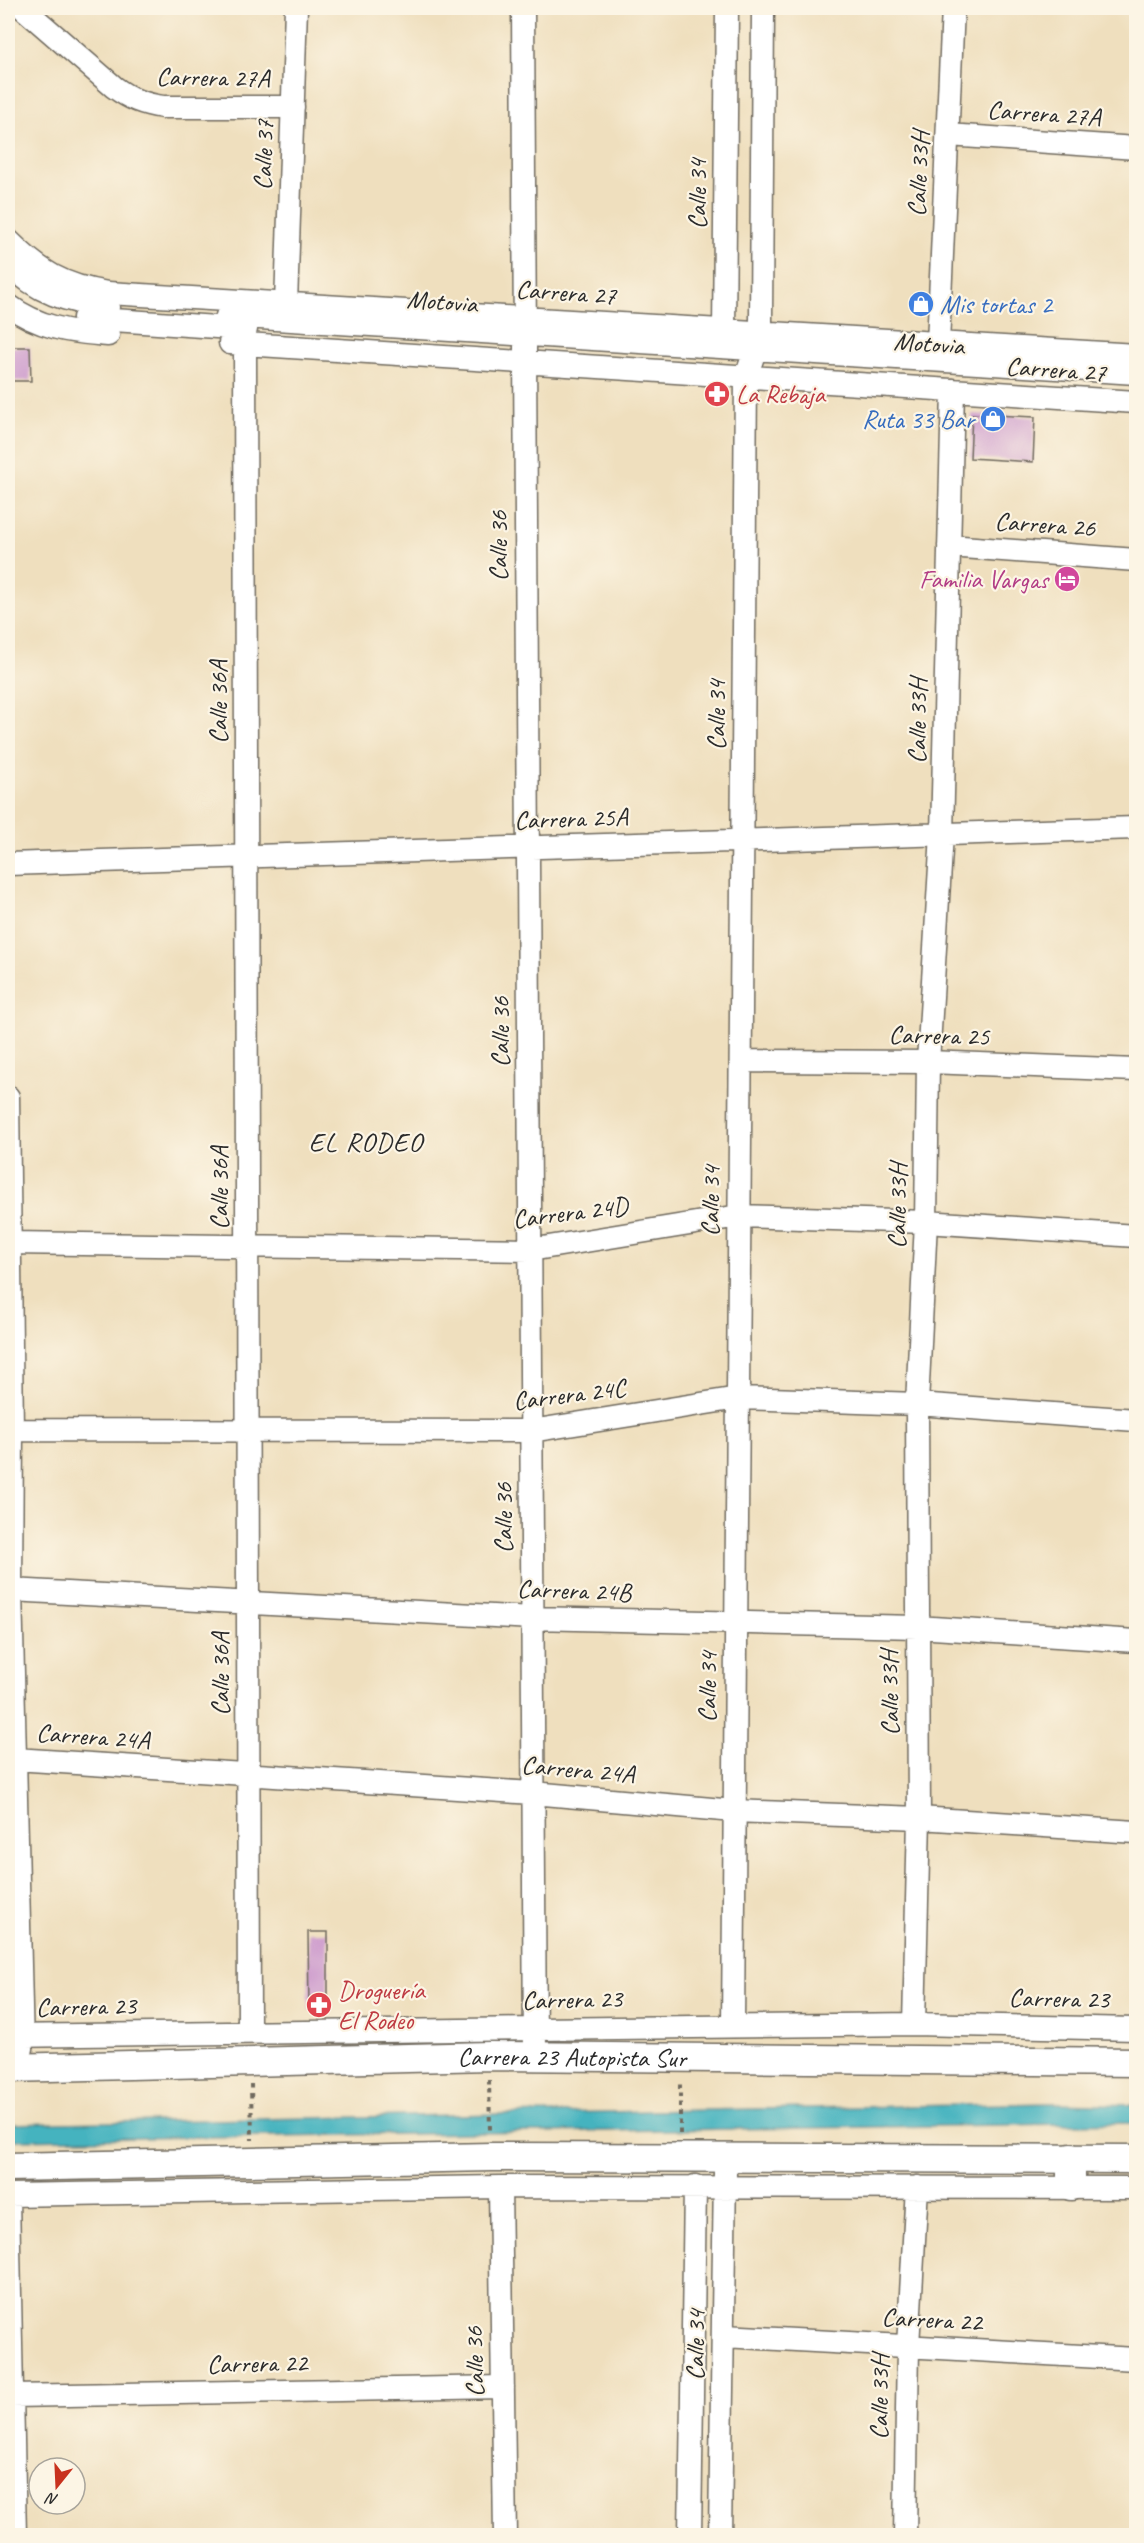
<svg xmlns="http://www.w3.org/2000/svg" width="1144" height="2543" font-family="Caveat,sans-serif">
<rect width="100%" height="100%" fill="#fcf5e5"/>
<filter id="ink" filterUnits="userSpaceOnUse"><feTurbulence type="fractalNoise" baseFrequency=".0167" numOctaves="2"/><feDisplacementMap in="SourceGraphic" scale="12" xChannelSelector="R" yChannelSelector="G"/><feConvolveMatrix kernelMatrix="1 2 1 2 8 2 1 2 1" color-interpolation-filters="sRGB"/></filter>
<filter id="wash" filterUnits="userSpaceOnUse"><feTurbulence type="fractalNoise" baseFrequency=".008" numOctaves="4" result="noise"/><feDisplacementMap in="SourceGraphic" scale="24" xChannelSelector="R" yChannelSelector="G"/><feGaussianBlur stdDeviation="1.35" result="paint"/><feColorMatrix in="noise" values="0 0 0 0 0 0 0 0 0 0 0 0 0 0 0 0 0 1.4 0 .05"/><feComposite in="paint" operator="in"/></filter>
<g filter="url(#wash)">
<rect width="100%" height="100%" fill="#efdfbe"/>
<path fill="#44b3bf" stroke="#386f75" stroke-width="1.5" d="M1054,2103L1136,2105V2123L8,2140V2124Z"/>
<g id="blocks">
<path fill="#cb97cc" d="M8,347H30L31,381H8Z
M972,414L1035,417L1033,462L970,458Z
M308,1932H328V2010H309Z"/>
</g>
</g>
<g filter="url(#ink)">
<use href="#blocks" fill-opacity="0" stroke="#706a5e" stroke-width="1.5"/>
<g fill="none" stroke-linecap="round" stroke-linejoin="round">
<g stroke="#706a5e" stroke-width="25">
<path id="minor" d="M23,8L114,87C130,99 143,104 163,107H293
M523,8L535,2056
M727,8L724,331L730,343
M948,135L1136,148
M8,240C40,272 63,286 108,293L1136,355
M8,263C37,293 67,302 108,307
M286,304L296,8
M8,305C39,328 70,332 108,335
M227,316L1136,373
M84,318L246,329
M230,343L1136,402
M245,344L249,2032
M938,344L953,8
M949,546L1136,560
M8,864L1136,828
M741,1061L928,1062L1136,1070
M8,1097L12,1430L11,1590L22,2049
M10,1243L530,1250L739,1216L926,1222L1136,1236
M8,1430L531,1431L738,1398L917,1404L1136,1420
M11,1590L532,1618L917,1627L1136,1641
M15,1759L533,1793L734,1811L919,1818L1136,1832
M914,2024L919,1818L917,1404L926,1222L928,1062L942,834L953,390
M733,2026L746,377L761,333V320L763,8
M8,2036L914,2024L1136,2029
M500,2187L505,2536
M8,2195L500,2187L1136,2188
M8,2199L15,2536
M724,2336L1136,2359
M12,2396L503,2387
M690,2536L695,2186
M720,2536L725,2171
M905,2536L908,2346L917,2187"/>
</g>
<g stroke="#706a5e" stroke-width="31">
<g id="major">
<path id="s1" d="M8,2068L489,2056L1136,2062"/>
<path d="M1071,2158V2186"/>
<path d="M8,2167L491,2157L1136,2159"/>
</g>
</g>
<path stroke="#706a5e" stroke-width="4" stroke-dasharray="4.5 4.5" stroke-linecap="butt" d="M489,2080L490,2132
M251,2084L252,2140
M680,2134V2082"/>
<use href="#minor" stroke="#fff" stroke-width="22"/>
<use href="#major" stroke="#fff" stroke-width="28"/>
</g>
</g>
<defs>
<g id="shop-disc" transform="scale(1.35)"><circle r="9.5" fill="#3f7fe0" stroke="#fcf5e5"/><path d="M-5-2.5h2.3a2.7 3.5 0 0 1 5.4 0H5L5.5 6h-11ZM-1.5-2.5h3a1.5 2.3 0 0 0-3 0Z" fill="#fff"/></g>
<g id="pharmacy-disc" transform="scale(1.35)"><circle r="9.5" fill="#e0444e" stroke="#fcf5e5"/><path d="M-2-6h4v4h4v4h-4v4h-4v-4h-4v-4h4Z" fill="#fff"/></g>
<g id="hotel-disc" transform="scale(1.35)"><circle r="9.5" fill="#d1479c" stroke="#fcf5e5"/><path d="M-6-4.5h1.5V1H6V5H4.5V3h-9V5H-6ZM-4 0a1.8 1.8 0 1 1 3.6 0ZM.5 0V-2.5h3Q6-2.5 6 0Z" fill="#fff"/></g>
</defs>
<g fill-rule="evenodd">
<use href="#shop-disc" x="921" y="304"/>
<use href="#pharmacy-disc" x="717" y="394"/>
<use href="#shop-disc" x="993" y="419"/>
<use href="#hotel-disc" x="1067" y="579"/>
<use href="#pharmacy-disc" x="319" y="2005"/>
</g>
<g text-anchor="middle" stroke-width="4.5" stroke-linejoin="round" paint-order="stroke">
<g font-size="26" fill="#2b2b2b" stroke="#fcf5e5">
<text transform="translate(213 77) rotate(1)" y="9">Carrera 27A</text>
<text transform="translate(1044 113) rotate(4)" y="9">Carrera 27A</text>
<text transform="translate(263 155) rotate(-88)" y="9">Calle 37</text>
<text transform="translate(918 174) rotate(-87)" y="9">Calle 33H</text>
<text transform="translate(697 194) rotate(-90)" y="9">Calle 34</text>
<text transform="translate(566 292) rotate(4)" y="9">Carrera 27</text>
<text transform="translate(442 301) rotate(4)" y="9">Motovia</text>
<text transform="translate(929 343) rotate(4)" y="9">Motovia</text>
<text transform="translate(1056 369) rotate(4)" y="9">Carrera 27</text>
<text transform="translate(1045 524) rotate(4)" y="9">Carrera 26</text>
<text transform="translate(498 546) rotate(-90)" y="9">Calle 36</text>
<text transform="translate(218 702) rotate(-90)" y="9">Calle 36A</text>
<text transform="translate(716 715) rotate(-90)" y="9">Calle 34</text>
<text transform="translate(917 721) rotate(-89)" y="9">Calle 33H</text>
<text transform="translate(571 818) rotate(-2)" y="9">Carrera 25A</text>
<text transform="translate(500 1032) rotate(-90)" y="9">Calle 36</text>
<text transform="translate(939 1035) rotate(1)" y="9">Carrera 25</text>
<text transform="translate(219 1188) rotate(-90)" y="9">Calle 36A</text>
<text transform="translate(710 1201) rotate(-89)" y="9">Calle 34</text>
<text transform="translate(897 1206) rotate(-89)" y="9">Calle 33H</text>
<text transform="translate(570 1212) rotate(-7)" y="9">Carrera 24D</text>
<text transform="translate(569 1394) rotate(-7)" y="9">Carrera 24C</text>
<text transform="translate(503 1518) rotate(-90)" y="9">Calle 36</text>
<text transform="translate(574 1590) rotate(2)" y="9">Carrera 24B</text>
<text transform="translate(220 1674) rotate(-90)" y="9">Calle 36A</text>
<text transform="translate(707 1687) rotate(-89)" y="9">Calle 34</text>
<text transform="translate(889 1693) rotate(-91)" y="9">Calle 33H</text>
<text transform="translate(93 1736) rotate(4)" y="9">Carrera 24A</text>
<text transform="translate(578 1769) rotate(5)" y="9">Carrera 24A</text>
<text transform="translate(1059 1998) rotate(1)" y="9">Carrera 23</text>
<text transform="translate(572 1999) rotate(-1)" y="9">Carrera 23</text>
<text transform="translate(86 2006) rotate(-1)" y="9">Carrera 23</text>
<text dy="9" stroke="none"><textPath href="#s1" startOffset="564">Carrera 23 Autopista Sur</textPath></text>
<text transform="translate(932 2319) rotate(3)" y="9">Carrera 22</text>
<text transform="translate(695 2345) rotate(-89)" y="9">Calle 34</text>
<text transform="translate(474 2362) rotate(-91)" y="9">Calle 36</text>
<text transform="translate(257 2363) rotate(-1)" y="9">Carrera 22</text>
<text transform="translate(879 2397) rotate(-89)" y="9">Calle 33H</text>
</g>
<g font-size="26" fill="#366cbe" stroke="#fcf5e5" text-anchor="start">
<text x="940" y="313">Mis tortas 2</text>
<text x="974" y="428" text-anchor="end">Ruta 33 Bar</text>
</g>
<g font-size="26" fill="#be3a42" stroke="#fcf5e5" text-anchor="start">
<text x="736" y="403">La Rebaja</text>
<text x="338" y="1999">Droguería<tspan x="338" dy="30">El Rodeo</tspan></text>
</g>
<g font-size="26" fill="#b23c85" stroke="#fcf5e5" text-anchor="end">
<text x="1048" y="588">Familia Vargas</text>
</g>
<g font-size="27" letter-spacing="1.5" fill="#2b2b2b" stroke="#fcf5e5">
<text x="366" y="1151">EL RODEO</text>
</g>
</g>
<rect width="1144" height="2543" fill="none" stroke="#fcf5e5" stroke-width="30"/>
<g transform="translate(57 2486) rotate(198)"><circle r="28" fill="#fcf5e5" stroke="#a8a49b" stroke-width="1.5"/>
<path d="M0-4.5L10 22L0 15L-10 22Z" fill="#c8321e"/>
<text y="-9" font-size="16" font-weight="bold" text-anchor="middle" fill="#2b2b2b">N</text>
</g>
</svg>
